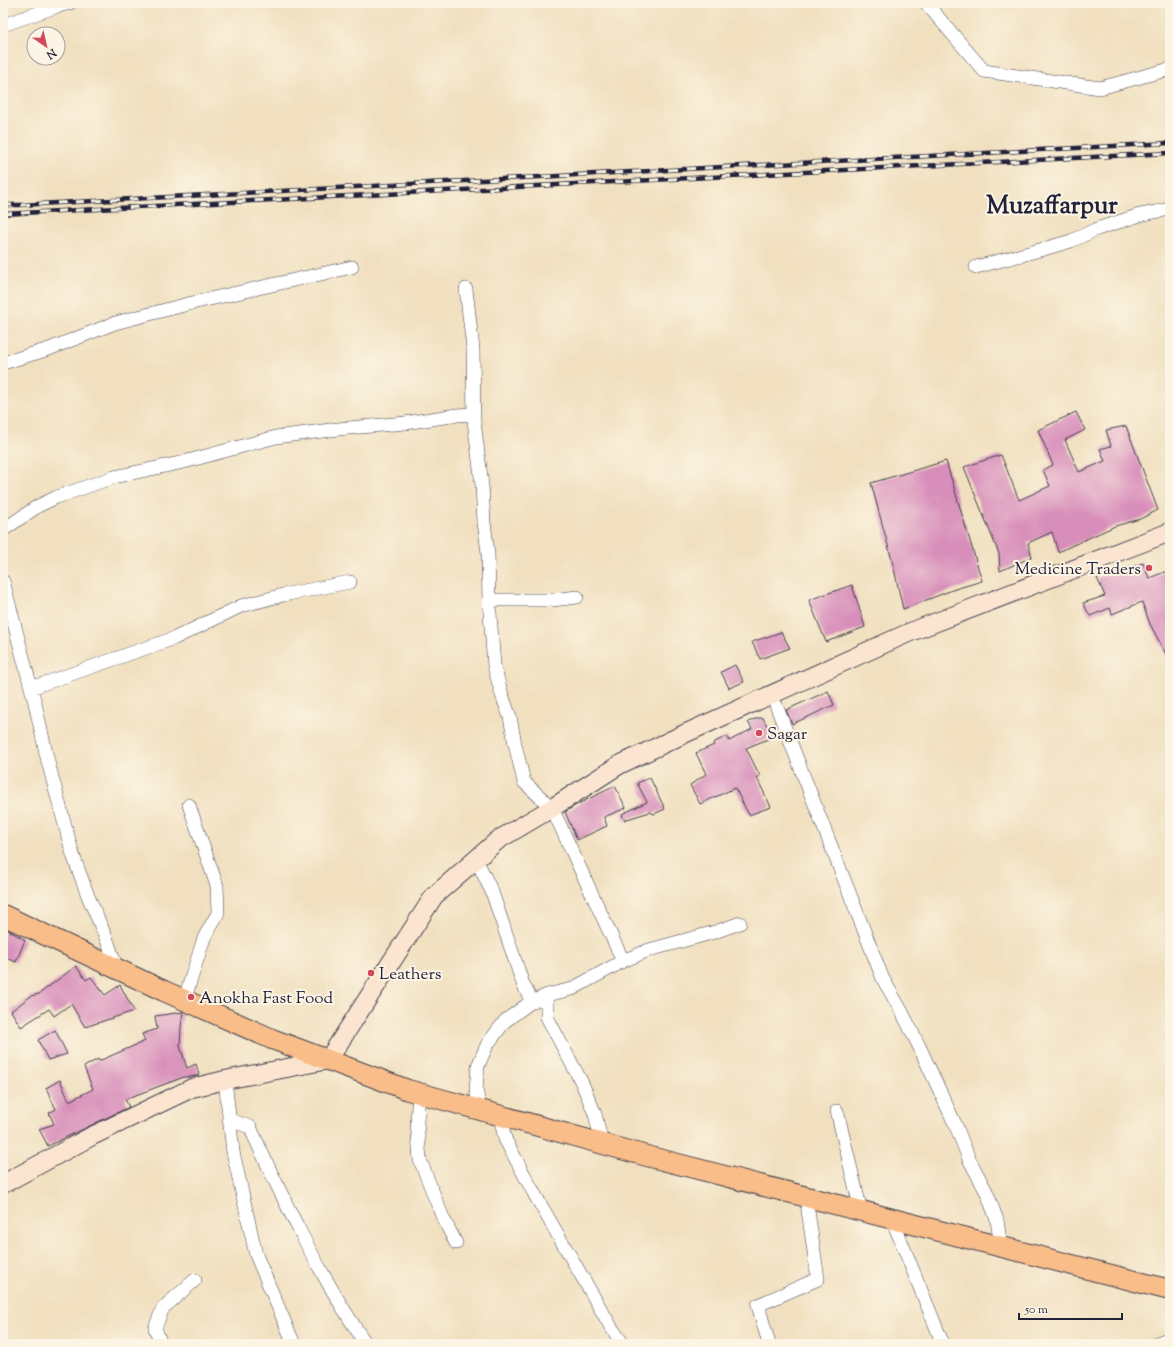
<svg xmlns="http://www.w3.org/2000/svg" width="1173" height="1347" font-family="'Sorts Mill Goudy',serif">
<rect width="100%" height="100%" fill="#fcf5e5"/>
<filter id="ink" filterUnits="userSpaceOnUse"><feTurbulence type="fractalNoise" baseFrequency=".025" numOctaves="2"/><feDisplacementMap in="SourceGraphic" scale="8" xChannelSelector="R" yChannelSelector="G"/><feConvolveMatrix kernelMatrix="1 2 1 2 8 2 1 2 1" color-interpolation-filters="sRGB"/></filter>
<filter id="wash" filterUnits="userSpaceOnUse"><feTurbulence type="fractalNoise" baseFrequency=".012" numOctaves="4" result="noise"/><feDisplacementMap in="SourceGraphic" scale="16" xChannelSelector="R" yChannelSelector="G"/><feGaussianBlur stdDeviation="0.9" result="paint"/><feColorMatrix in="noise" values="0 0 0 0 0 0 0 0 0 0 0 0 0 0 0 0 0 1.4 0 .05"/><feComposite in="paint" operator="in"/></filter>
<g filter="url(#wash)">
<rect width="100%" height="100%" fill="#f1e0bf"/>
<g id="blocks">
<path fill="#d88eba" d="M1076,412L1085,430L1065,440L1079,472L1105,461L1100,449L1111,446L1106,430L1126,426L1158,510L1140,519L1115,526L1058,552L1052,532L1028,543L1032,557L1000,571L999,554L964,467L1001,455L1019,500L1050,486L1043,470L1053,465L1038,430Z
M946,461L982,581L955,589L903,609L892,560L871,483Z
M1143,563L1149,578L1170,570V662L1150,624L1142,602L1112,614L1110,608L1090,616L1083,603L1105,596L1097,578Z
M852,585L865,627L826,642L809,600Z
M781,632L790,648L760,659L752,642Z
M735,665L744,682L729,688L721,672Z
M828,691L834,705L792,724L786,710Z
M758,718H763L773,737L746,748L760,776L757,778L771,807L749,815L735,788L700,804L690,785L706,774L696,753L714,745L713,743L727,736L729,741L752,729L748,722Z
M650,778L665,809L654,814L650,812L624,820L622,814L647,802L637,783Z
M615,786L626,808L604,817L607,826L577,840L565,812L578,804Z
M8,930L25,940L16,962L3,957V934Z
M76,966L86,980L91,977L105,995L120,985L134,1011L85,1027L71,1004L54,1016L49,1009L21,1027L11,1011L31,996L39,994Z
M183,1012L181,1027L180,1046L187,1068L196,1064L199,1075L191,1077H184L125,1099L129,1107L48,1146L39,1129L54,1124L49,1113L56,1109L46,1088L60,1080L69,1101L93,1089L84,1067L98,1059L99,1061L145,1041L142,1034L157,1029L155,1016Z
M55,1030L67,1054L48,1060L38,1040Z"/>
</g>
</g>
<g filter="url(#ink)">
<use href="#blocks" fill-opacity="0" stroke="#413e4f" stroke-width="1"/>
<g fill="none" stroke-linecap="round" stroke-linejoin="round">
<g stroke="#413e4f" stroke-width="14">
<path id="street" d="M926,3L984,71L1100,88L1170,69
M3,25L55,7L70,3
M976,267L1040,250L1071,241L1097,229L1140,215L1170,209
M466,289L473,349L474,421L482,485L484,522L488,553L489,600L494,666L502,695L510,717L515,744L524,782L552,808L623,961
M3,363L49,349L115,323L192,303L352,267
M3,530L38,506L57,497L114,477L184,462L276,437L338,429L405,423L457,415L474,414
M3,581L35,703L48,762L73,855L88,896L107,940L117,969
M489,600H553L577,597
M31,688L175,638L241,606L283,595L350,582
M776,705L883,979L902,1012L919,1046L956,1126L969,1159L987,1193L997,1220L1001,1247
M476,859L492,892L523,984L532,1002
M547,995V1017L582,1083L595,1114L602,1144
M184,1001L204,938L218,913L217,886L189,805
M225,1080L233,1152L256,1255L294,1344
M419,1093L417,1122L420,1160L443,1218L456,1243
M480,1110L476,1089L478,1066L487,1045L505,1021L528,1004L547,995L572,989L623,961L649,950L715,932L740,923
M837,1111L861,1211
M500,1116L505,1139L535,1195L611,1327L623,1344
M230,1120L250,1127C284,1202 320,1276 366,1344
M892,1219L943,1344
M161,1344L155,1328L163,1308L195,1280
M769,1344L758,1305L818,1279L806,1197
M1155,1344L1170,1338"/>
</g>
<g stroke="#413e4f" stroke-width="20">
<path id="secondary" d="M3,1184L92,1136L192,1088L225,1080L328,1060L434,896L498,840L552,808L619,765L684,734L908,633L1170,532"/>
</g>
<g stroke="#413e4f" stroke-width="22">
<path id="primary" d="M3,915L164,991L272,1039L408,1090L643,1155L1170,1290"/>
</g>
<use href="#street" stroke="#fff" stroke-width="13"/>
<use href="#secondary" stroke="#fce5d0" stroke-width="18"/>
<use href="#primary" stroke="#f8bd89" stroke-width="20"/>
<g stroke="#22223b" stroke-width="4.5">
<path id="rail" d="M3,205H20L1170,143
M3,214L1170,153"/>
</g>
<use href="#rail" stroke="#fcf5e5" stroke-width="3" stroke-dasharray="9" stroke-linecap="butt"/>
</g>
</g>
<g fill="#d1495b" stroke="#fcf5e5" stroke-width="1.5">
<circle cx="1149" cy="568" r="4"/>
<circle cx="759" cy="733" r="4"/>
<circle cx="371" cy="973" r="4"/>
<circle cx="191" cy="997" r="4"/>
</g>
<g text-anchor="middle" stroke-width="4" stroke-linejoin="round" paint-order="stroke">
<g font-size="17" fill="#22223b" stroke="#fcf5e5" text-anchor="start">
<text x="1141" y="574" text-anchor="end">Medicine Traders</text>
<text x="767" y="739">Sagar</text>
<text x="379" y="979">Leathers</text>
<text x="199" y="1003">Anokha Fast Food</text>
</g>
<g font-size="25" font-weight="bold" fill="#22223b" stroke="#fcf5e5">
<text x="1052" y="213">Muzaffarpur</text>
</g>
</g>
<rect width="1173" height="1347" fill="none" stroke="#fcf5e5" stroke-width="16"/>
<g transform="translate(46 46) rotate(146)"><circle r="19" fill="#fcf5e5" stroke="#a5a1a1"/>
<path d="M0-3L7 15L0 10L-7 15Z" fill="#d1495b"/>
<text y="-6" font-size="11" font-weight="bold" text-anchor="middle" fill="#22223b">N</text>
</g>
<path d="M1019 1313v6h103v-6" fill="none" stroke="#22223b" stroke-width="2"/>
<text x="1025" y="1313" font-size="12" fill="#22223b" stroke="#fcf5e5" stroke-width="3" paint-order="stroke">50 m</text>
</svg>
